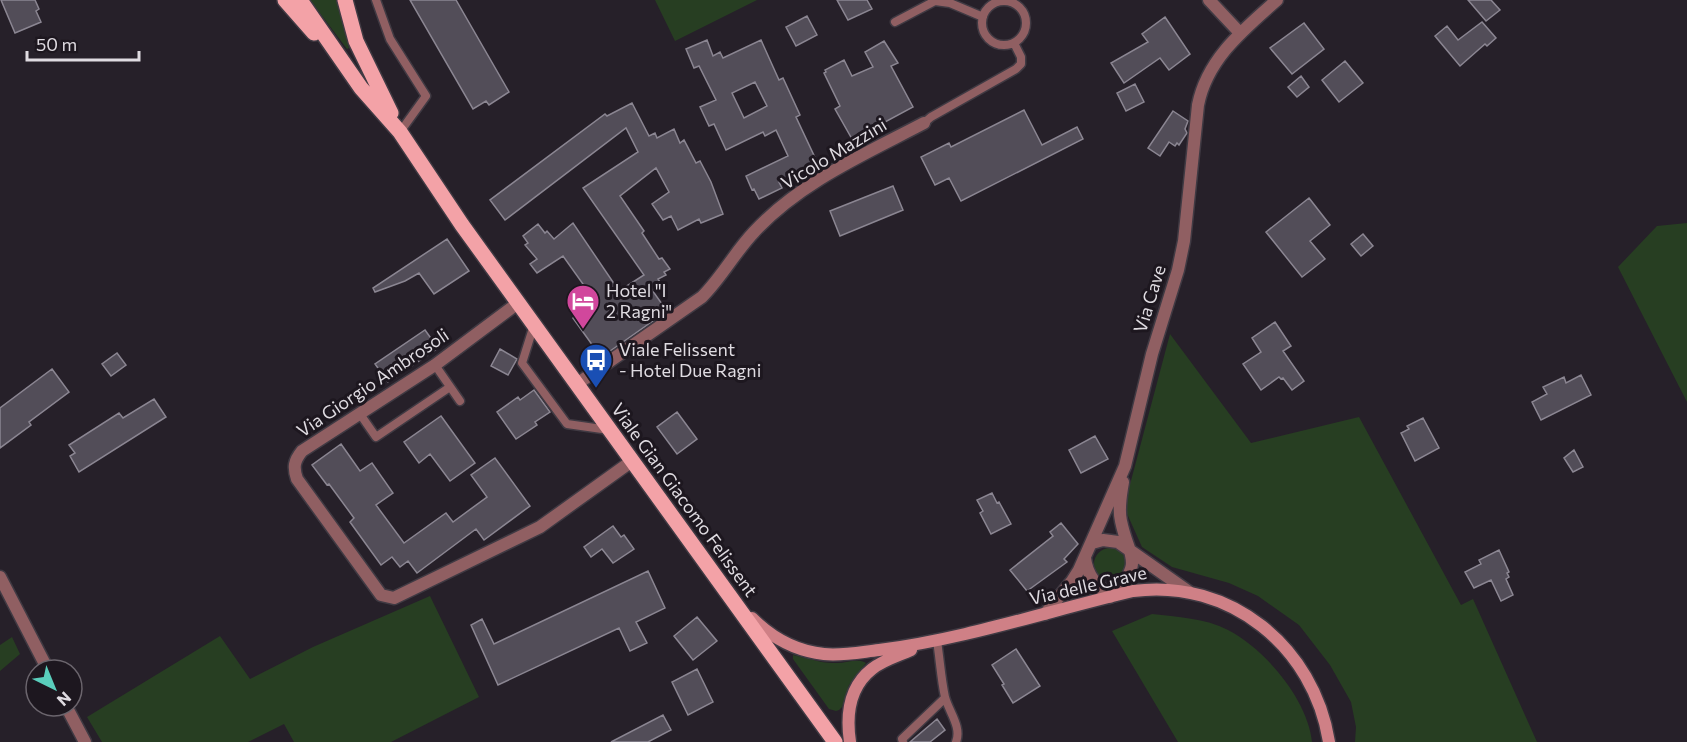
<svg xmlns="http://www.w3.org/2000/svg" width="1687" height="742" font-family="Commissioner,sans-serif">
<rect width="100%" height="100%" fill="#262029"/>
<path fill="#273e22" d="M310,0H337L349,48L347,49Z
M655,0H757L675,41Z
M1687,223V402L1618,267L1657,226Z
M1170,334L1251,443L1359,417L1461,605L1473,599L1537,742H1355L1356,727L1351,702L1330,665L1299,625L1258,596L1229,583L1172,567L1142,547L1124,507Z
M1094 564a16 16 0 1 1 32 0a16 16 0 1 1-32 0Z
M430,596L479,697L391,742H294L284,724L248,742H102L87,717L220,636L250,679L313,647Z
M1152,614C1177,617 1205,618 1228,630C1265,649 1308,700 1312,742H1178L1112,631Z
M12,637L20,654L0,671V645Z
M793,655C808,658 822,664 837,663C847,663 858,658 866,663L849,685L842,707L839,710L836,711L829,709L793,659Z"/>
<path fill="#524d58" stroke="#8b8692" stroke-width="1.5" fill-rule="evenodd" d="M1,0H35L39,9L36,11L41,22L15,33Z
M410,0H456L509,92L489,105L486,101L473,109Z
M837,0H867L872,9L848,20Z
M1468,0H1491L1500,10L1486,21Z
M807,16L817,35L796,46L786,27Z
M1165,17L1190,54L1169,70L1160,58L1124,83L1111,63L1148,42L1142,34Z
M1482,22L1496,38L1487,46L1485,44L1460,66L1435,36L1447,26L1458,40Z
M1304,23L1324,49L1292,74L1270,48Z
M707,40L713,56L720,52L723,58L761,40L779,80L783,78L800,115L796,117L818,164L779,182L782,188L759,199L754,189L752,190L746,176L788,156L776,130L765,136L763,132L726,150L714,124L709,126L700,107L716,100L699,66L694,68L686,49ZM755,82L767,106L744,118L732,93Z
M884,41L898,63L891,66L913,107L870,130L874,137L856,146L835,109L840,106L824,73L826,72L825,70L844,60L852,76L873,67L865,52Z
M1345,61L1363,83L1339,102L1322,80Z
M1301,76L1309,87L1297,97L1288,87Z
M1135,84L1144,102L1126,111L1117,93Z
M632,103L649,136L655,133L657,138L674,129L680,143L684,140L696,163L700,161L711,182L723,214L701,223L699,219L678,230L671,216L663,220L652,204L669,192L656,168L620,196L644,231L642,233L659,259L662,258L670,269L664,272L666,275L658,279L661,284L652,290L667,311L603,356L601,351L598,353L573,318L580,312L569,294L583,284L563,256L537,273L530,264L537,259L525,245L528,243L523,236L538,224L545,233L547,231L554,239L573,223L619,291L644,275L583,188L638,152L626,128L505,220L490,200L605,114L607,116Z
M1024,110L1042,145L1077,127L1083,139L961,201L949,178L935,185L921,157L949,143L951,147Z
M1173,111L1188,121L1185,129L1187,133L1179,145L1177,143L1175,146L1169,142L1160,156L1148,148Z
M893,186L903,210L840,236L830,211Z
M1309,198L1330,225L1310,241L1325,259L1302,277L1266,232Z
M1363,234L1373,246L1361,256L1351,244Z
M447,239L469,271L434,294L419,273L405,281L375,292L373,288Z
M1275,322L1291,346L1283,351L1304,381L1292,390L1283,378L1281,379L1279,377L1261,390L1243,364L1261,352L1252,338Z
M425,330L438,348L388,382L375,364Z
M500,349L517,359L508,375L491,366Z
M117,353L126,365L111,376L102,364Z
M52,369L69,392L29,422L31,425L0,448V408Z
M1581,375L1591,395L1541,420L1532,402L1547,394L1543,387L1564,377L1566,383Z
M534,390L550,412L535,422L537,425L516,439L497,412L518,397L520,400Z
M154,399L166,417L79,472L70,456L75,453L69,445L119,413L123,418Z
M677,412L697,439L677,454L657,427Z
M441,416L475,463L450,481L430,454L419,463L404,442Z
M1423,418L1439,448L1415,461L1401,433L1409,429L1407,426Z
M1095,436L1108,459L1081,473L1069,450Z
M341,444L360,471L372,463L393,493L376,505L404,543L446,513L453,522L487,497L471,475L495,458L530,506L484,540L476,529L417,573L408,561L400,567L392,557L381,565L350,522L354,518L329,484L327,485L312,465Z
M1574,450L1583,467L1573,472L1564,458Z
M992,493L997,503L999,502L1011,524L991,534L980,513L983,511L977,500Z
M1061,523L1078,544L1064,559L1067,562L1027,591L1010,570L1053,536L1050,532Z
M613,526L621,537L624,535L634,549L613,563L602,549L591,557L584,547Z
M1499,550L1509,572L1507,573L1509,577L1506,579L1513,595L1501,601L1491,580L1474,588L1465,572L1481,564L1479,560Z
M648,571L665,608L636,622L647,643L630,651L619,628L498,685L471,625L482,619L494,644Z
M697,617L717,641L693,660L674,636Z
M1016,649L1040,686L1013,703L1002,685L1004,684L992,665Z
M697,669L713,702L688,715L672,682Z
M663,715L671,730L648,742H611Z
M937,719L945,730L930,742H910Z"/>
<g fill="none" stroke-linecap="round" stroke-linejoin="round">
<g stroke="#403a43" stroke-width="11">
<path id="service" d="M376,0L390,39L426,96L400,132
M982 23a22 22 0 1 1 44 0a22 22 0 1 1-44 0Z
M895,22L935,1L950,3L983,17
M924,123L931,117L1016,69L1021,64V57L1014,43
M534,325L522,363L567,424L609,430
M435,365L460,401
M360,414L376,437L450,387
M937,641C940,660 941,679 945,697C949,712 962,727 956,742
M903,742L902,739L945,698"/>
</g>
<g stroke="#403a43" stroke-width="15">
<path id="minor" d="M1209,0L1240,33
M518,303L435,365L302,451C294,461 293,467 297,479L381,595L394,598L540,527L632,461
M577,384L702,297C722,277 735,252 754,232C800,182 865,154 924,123
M1092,543L1103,540L1118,542L1189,592
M1085,558C1087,576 1097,585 1110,597
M0,577L48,670
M1115,595C1144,558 1129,560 1121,521C1118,508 1121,495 1123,482
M1045,614L1072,581L1079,570L1125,466L1152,354L1178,270L1184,241L1198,105C1207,59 1243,30 1277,0
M66,706L85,742"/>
</g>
<g stroke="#403a43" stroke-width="15">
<path id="secondary" d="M752,618C772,638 795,651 824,654C842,656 861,652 879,650C965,639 1048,611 1133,591C1230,578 1314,647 1329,742
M850,742C846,715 849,687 872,669C883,660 898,656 911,650"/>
</g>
<g stroke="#403a43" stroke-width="18">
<path id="primary" d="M285,0L314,33
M300,0L361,88L400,132L462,225L835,742
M345,0L356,41L391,113"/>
</g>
<use href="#service" stroke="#905f62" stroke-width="8"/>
<use href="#minor" stroke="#905f62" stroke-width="12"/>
<use href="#secondary" stroke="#cf8086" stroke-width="12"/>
<use href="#primary" stroke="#f3a2a7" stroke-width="15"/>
</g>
<defs>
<g id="hotel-pin" transform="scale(1.725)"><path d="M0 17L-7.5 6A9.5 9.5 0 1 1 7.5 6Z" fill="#d1479c" stroke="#1d171f"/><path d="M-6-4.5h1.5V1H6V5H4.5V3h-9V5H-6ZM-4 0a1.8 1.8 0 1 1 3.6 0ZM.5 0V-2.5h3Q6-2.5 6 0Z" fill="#fff"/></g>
<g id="bus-pin" transform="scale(1.725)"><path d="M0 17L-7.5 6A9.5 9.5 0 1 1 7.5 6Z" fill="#1a4fb4" stroke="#1d171f"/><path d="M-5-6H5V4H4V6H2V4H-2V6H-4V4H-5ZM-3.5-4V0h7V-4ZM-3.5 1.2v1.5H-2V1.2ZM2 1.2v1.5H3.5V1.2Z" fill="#fff"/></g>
</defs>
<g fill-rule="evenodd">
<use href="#hotel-pin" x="583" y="301"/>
<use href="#bus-pin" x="596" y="360"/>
</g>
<g text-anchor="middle" stroke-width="6" stroke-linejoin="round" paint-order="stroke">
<g font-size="18" fill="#dfdbe1" stroke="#1d171f">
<text transform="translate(834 154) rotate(-31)" y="6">Vicolo Mazzini</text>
<text transform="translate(1150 299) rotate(-73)" y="6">Via Cave</text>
<text transform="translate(373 383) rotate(-34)" y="6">Via Giorgio Ambrosoli</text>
<text transform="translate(684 500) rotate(54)" y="6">Viale Gian Giacomo Felissent</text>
<text transform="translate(1088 586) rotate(-13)" y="6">Via delle Grave</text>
</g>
<g font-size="18" fill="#dfdbe1" stroke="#1d171f" text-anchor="start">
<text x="606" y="297">Hotel "I<tspan x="606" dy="21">2 Ragni"</tspan></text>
<text x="619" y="356">Viale Felissent<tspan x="619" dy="21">- Hotel Due Ragni</tspan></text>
</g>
</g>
<g transform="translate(54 688) rotate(137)"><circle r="28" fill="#1d171f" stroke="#6b656d" stroke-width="1.5"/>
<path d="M0-4.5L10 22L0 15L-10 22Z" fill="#5acebc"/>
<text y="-9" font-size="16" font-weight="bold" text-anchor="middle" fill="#dfdbe1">N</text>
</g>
<path d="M27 51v9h112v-9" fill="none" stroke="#dfdbe1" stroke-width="3"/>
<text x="36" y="51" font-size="18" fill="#dfdbe1" stroke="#1d171f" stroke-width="4.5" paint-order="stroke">50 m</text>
</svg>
